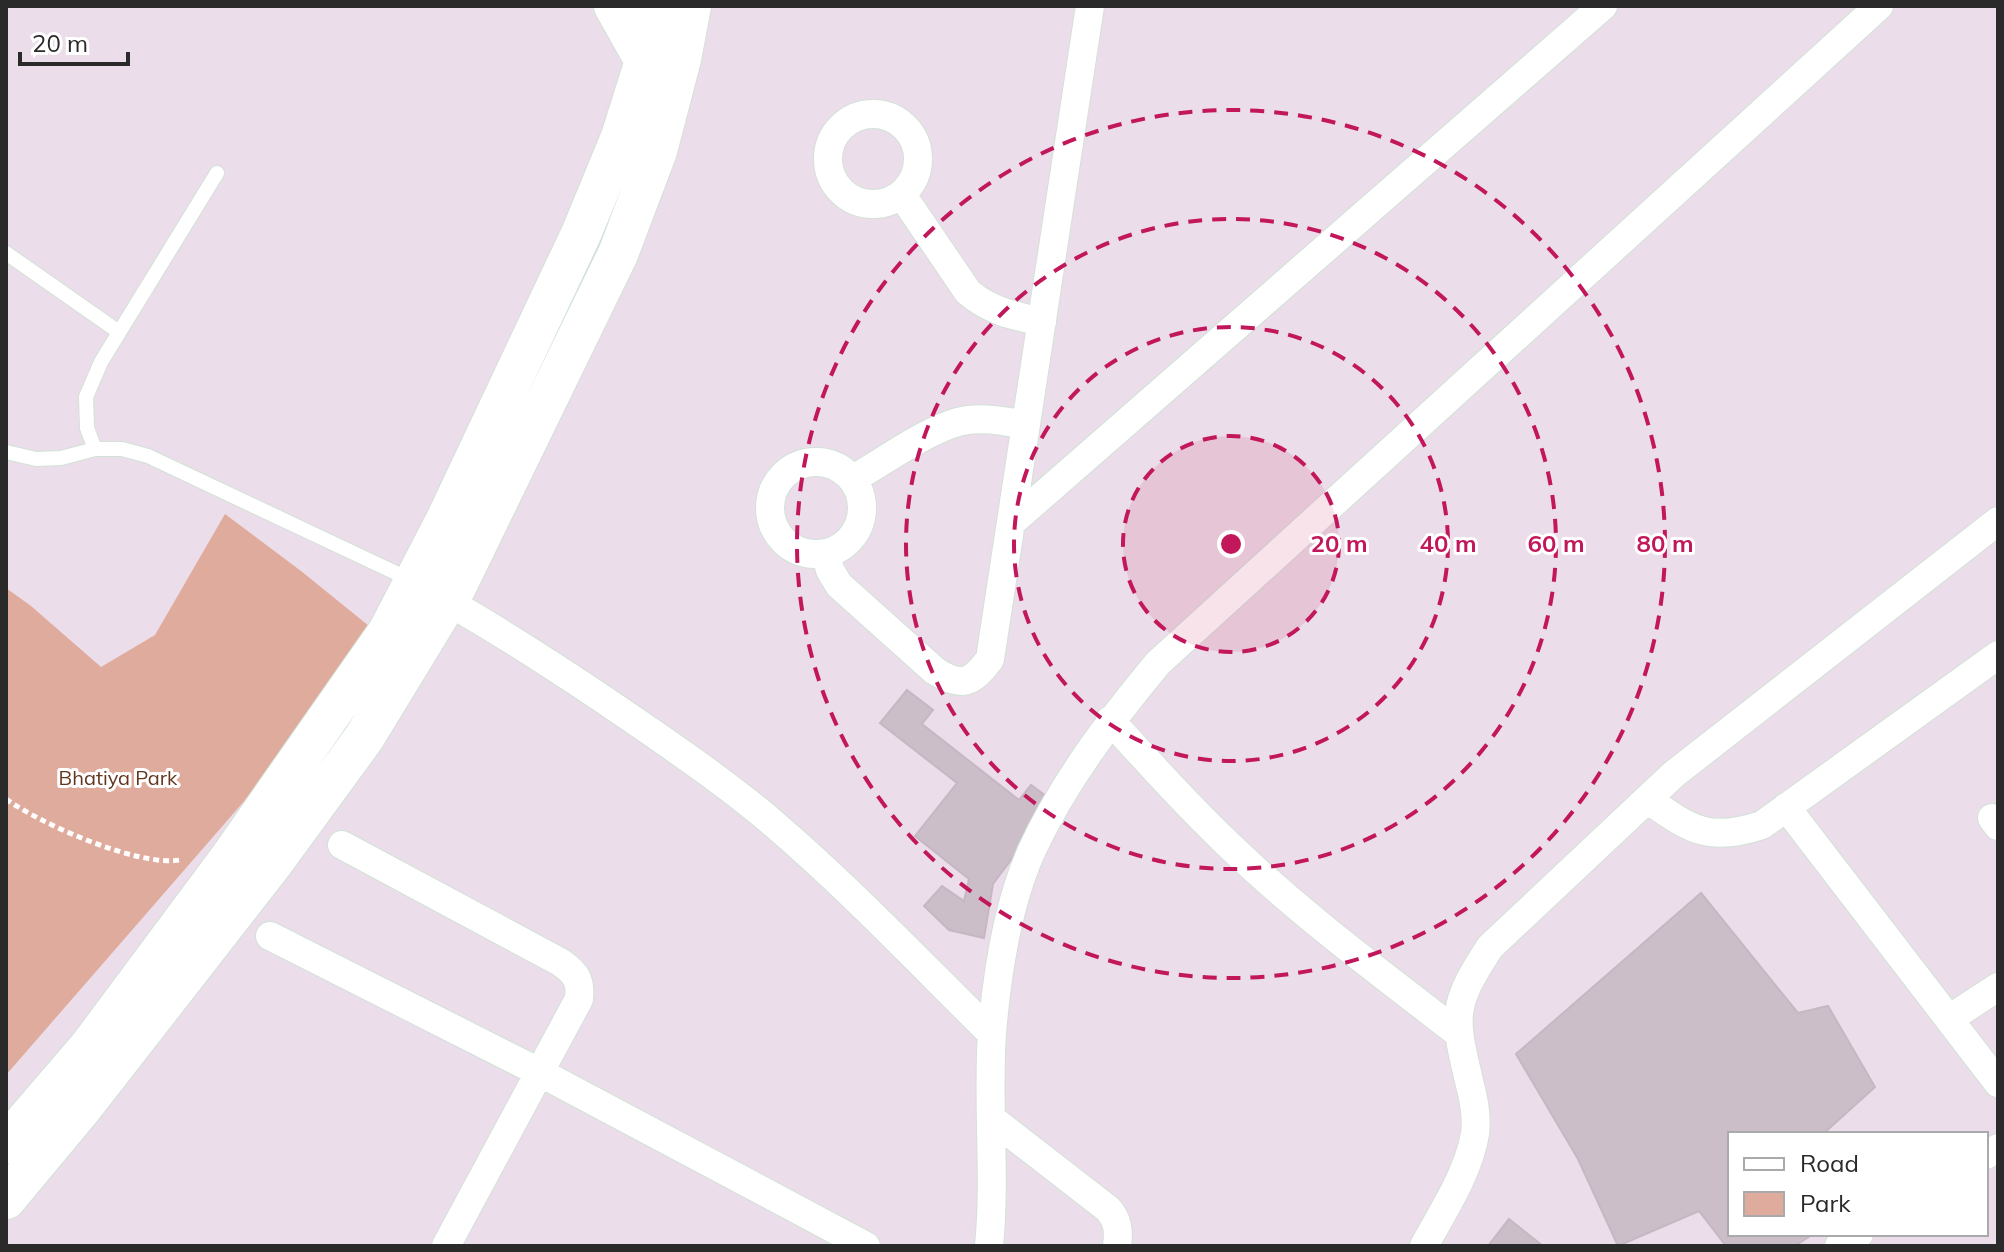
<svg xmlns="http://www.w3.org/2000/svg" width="2004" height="1252" font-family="Mulish,sans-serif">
<rect width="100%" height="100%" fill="#ebdde9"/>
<path fill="#dfab9c" d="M225,514L301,571L385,639L6,1075V588L31,606L101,667L155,635Z"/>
<path fill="#cbbec9" stroke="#c7b6c3" stroke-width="2" d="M907,690L933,710L922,724L1019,800L1031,785L1054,802L993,884L984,938L949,930L924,906L942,886L964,901L969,879L915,836L957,783L880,723Z
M1701,893L1798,1013L1828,1006L1875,1087L1823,1134H1730V1234H1813L1795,1246H1726L1699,1211L1618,1246L1578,1159L1516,1054Z
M1509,1219L1543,1246H1488Z"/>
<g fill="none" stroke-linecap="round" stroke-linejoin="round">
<g stroke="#d2e2d8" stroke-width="16">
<path id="service" d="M6,253L119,332
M95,449L87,428L86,397L101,362L217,173
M6,452L36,459L61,458L95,449H122L148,456L413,581"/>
</g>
<g stroke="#d2e2d8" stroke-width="30">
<path id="minor" d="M828 159a45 45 0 1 1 90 0a45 45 0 1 1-90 0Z
M902,195L968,292C990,311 1014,316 1042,322
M770 508a46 46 0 1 1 92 0a46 46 0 1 1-92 0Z
M853,479C883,462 925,431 958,422C980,416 1004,421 1026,425
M1012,522L1603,6
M826,554L830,570L839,585L935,671C962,688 972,683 990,659L1090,6
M433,593C504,633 571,677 638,723C684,755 731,787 774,824C851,890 920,963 992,1034
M1110,720C1150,764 1189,807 1232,848C1302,915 1380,973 1458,1033
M1647,799C1690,829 1708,843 1762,825L1998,655
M1786,807L1998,1083
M1992,818L1998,826
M342,845L560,962C576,973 581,980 579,999L446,1246
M270,936L539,1072L866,1246
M1949,1019L1998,987
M992,1119L1108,1209C1118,1220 1119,1231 1117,1246
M1986,1155L1998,1148
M989,1246C996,1175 987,1104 992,1033C997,973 1007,905 1032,850C1064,781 1110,721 1158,663L1879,6
M1424,1246C1443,1211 1468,1174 1475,1134C1477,1119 1474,1100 1470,1085C1454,1017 1450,1008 1490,947L1674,774L1998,521
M1839,1246L1859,1234"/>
</g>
<g stroke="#d2e2d8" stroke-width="42">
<path id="secondary" d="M614,6L645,61
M6,1144L90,1046L230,858L388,632L446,520L581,234L621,137L645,61L656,6
M6,1199L81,1109L272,864L364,738L456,587L618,254L657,151L681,59L691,6"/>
</g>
<path stroke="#fff" stroke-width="5" stroke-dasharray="6 4" stroke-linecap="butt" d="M6,799C41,824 138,867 180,860"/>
<use href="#service" stroke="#fff" stroke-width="14"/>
<use href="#minor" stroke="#fff" stroke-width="28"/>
<use href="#secondary" stroke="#fff" stroke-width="40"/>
</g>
<circle cx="1231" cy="544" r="108" fill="#c2185b" fill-opacity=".12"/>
<g fill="none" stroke="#c2185b" stroke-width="4" stroke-dasharray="14 10">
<circle cx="1231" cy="544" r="108"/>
<circle cx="1231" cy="544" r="217"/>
<circle cx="1231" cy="544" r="325"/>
<circle cx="1231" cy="544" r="434"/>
</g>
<g text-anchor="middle" stroke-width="6" stroke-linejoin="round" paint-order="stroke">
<g font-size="20" fill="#63361e" stroke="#fff">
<text x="118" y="785">Bhatiya Park</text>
</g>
</g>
<circle cx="1231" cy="544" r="12" fill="#c2185b" stroke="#fff" stroke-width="4"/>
<g font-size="24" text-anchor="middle" font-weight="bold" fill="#c2185b" stroke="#fff" stroke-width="6" stroke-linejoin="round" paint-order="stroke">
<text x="1339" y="552">20 m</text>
<text x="1448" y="552">40 m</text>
<text x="1556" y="552">60 m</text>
<text x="1665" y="552">80 m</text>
</g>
<rect width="2004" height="1252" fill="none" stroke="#2a2a2a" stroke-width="16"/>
<rect x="1728" y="1132" width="260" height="104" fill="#ffffff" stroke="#aaaaaa" stroke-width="2"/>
<rect x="1744" y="1158" width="40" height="12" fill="#ffffff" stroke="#aaaaaa" stroke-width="2"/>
<text x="1800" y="1172" font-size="24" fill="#2a2a2a">Road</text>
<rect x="1744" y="1192" width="40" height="24" fill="#dfab9c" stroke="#aaaaaa" stroke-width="2"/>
<text x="1800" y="1212" font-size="24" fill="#2a2a2a">Park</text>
<path d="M20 52v12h108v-12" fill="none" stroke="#2a2a2a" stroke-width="4"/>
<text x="32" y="52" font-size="24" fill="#2a2a2a" stroke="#ffffff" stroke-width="6" paint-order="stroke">20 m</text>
</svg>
